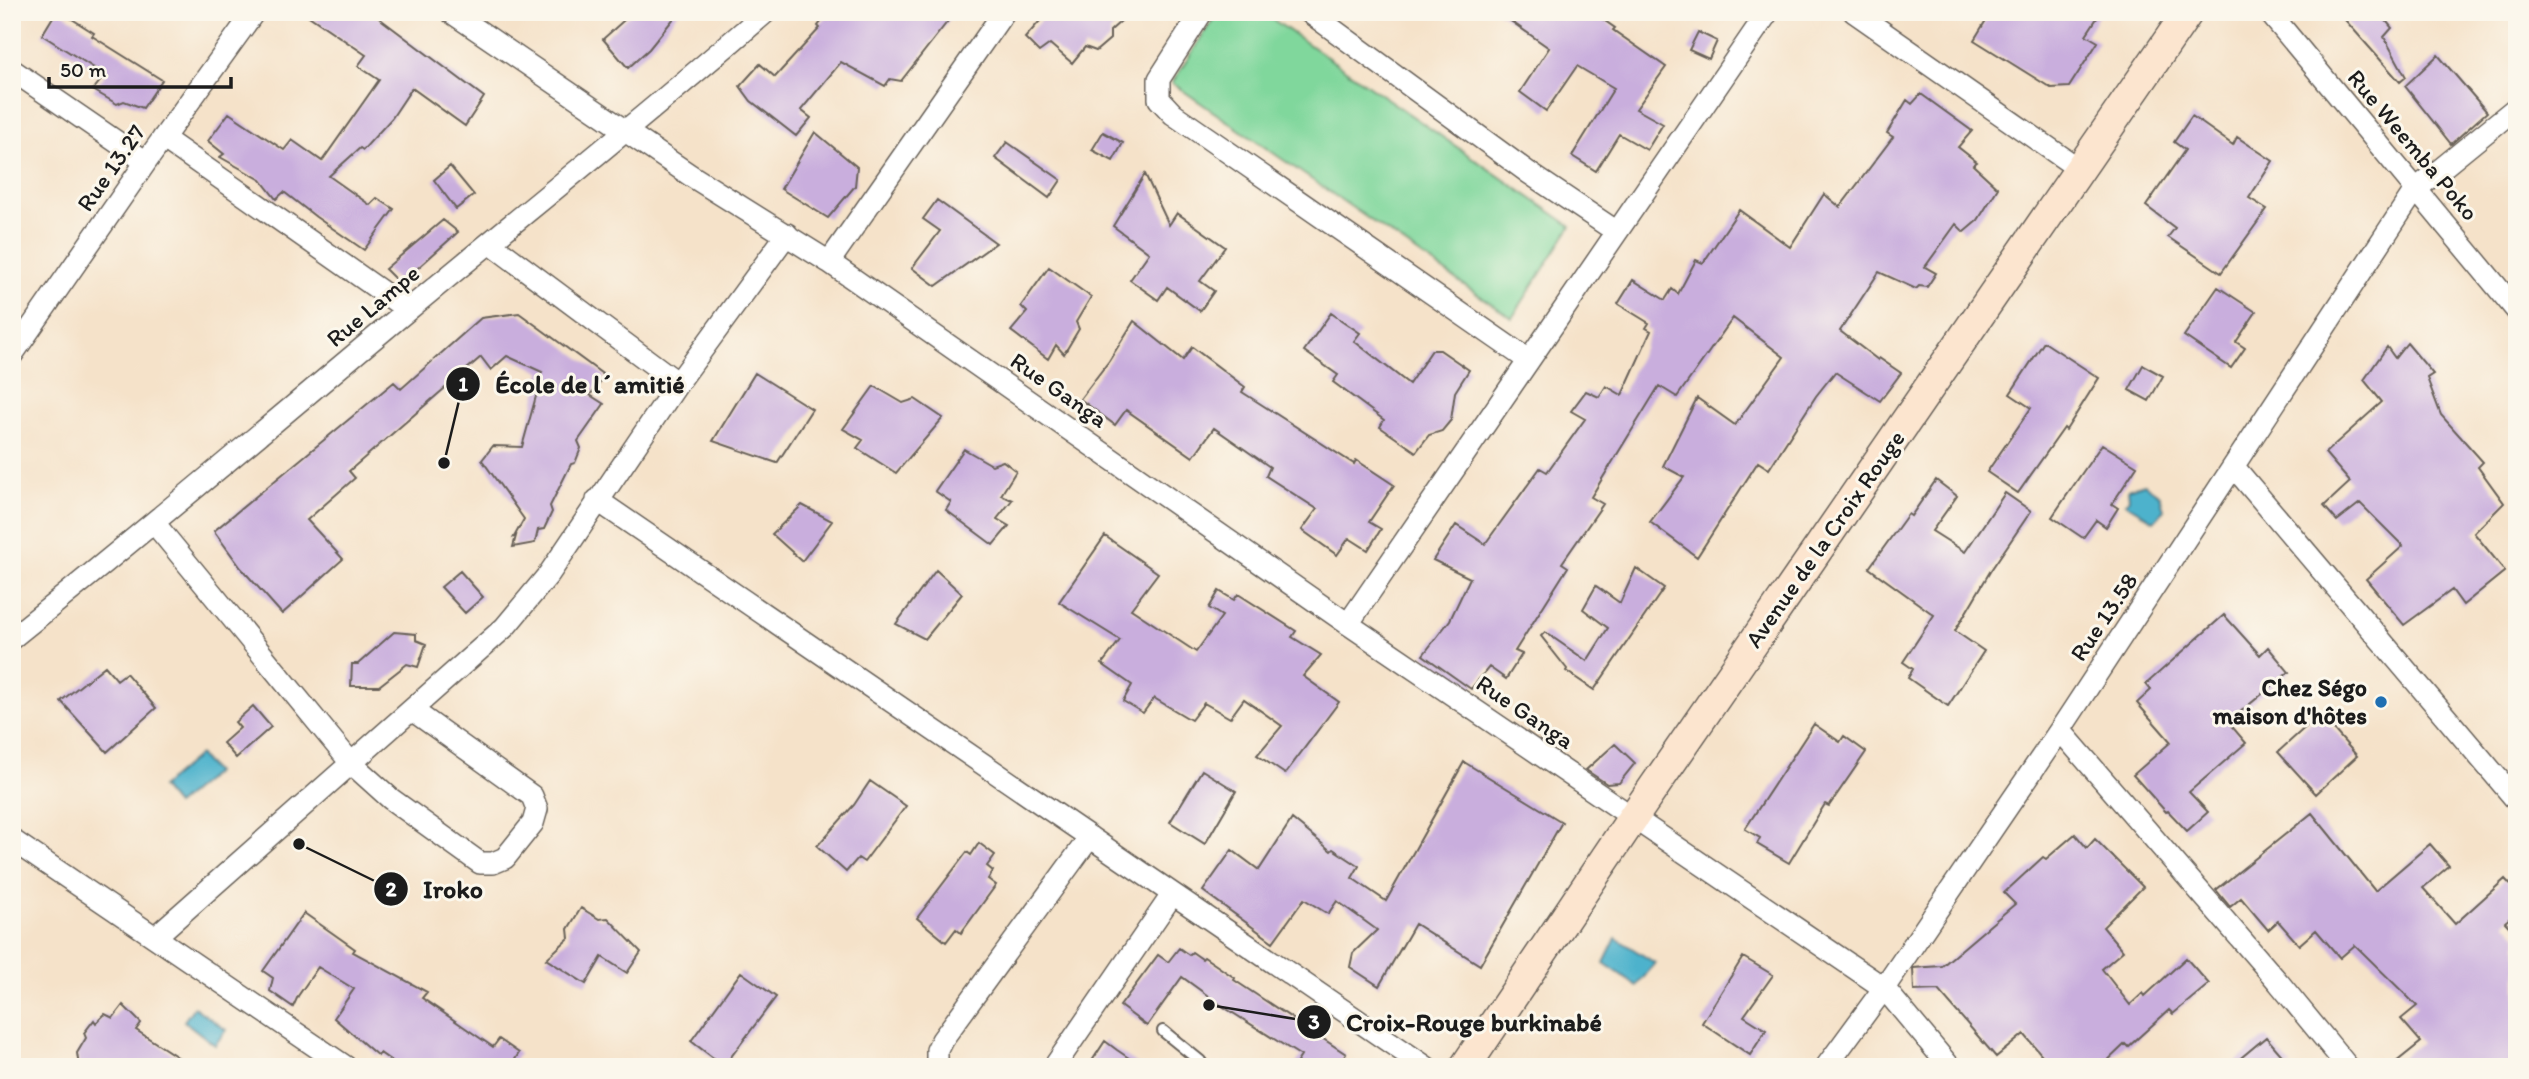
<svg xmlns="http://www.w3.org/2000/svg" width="2529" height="1079" font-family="Itim,sans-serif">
<rect width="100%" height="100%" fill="#fbf7ec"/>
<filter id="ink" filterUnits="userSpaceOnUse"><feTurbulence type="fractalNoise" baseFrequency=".0143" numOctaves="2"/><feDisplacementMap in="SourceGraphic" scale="14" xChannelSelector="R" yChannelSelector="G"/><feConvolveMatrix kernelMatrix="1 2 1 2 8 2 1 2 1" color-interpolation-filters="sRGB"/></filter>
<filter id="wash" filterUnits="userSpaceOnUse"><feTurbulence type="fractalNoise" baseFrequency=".00686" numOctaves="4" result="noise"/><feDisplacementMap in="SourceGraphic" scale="28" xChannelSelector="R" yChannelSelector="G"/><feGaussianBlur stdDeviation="1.57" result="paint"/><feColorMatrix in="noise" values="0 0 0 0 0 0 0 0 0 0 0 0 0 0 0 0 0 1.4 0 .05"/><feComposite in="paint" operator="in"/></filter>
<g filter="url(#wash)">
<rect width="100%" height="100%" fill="#f5e2c9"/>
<path fill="#80d79c" stroke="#4e7a5c" stroke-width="2" d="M1218,12H1262L1571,226L1512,318L1172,83Z"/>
<path fill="#4db2cc" stroke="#346774" stroke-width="2" d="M2144,484L2160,495L2164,510L2154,521L2125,503L2129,498L2128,489Z
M199,755L215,773L176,805L161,787Z
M1616,938L1655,963L1637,986L1604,963Z
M194,1007L226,1030L215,1045L184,1021Z"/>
<g id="blocks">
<path fill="#c9aedd" d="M56,12H61L94,33L92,36L162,80L143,108L124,101L117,104L93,90L105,75L42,35Z
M303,12H371L484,97L465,126L412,88L392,118L363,150L360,148L329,176L370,205L377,198L394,209L364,250L316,217L284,192L276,199L261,180L220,157L224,154L208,141L229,113L284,150L292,140L322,161L379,80L358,66L366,55Z
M633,12H679L649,49L628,68L603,39Z
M829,12H955L901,81L890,79L885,86L841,62L801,110L811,118L796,136L751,101L740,86L760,64L775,77L820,28L818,26Z
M1056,12H1131L1110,31V39L1096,51L1085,47L1072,63L1050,44L1039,52L1025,38L1045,15H1053Z
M1498,12H1592L1615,28L1613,30L1666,67L1636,109L1663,124L1647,150L1619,134L1596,171L1572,156L1614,88L1577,66L1546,111L1520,92L1549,48Z
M1991,12H2101L2086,35L2098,42L2069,87L2051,88L1974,40Z
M2338,12H2379L2392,28L2384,37L2406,77L2400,82Z
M1698,32L1717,41L1709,59L1689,50Z
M2438,55L2487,112L2451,144L2405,86Z
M1921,94L1972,131L1958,147L1977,162L1973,165L1998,188L1978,220L1964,232L1956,224L1925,267L1936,273L1927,287L1919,286L1916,289L1879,272L1840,331L1878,360L1879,358L1901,373L1880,401L1835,372L1816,396L1769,469L1758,462L1697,557L1650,522L1684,477L1663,466L1697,398L1735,425L1784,357L1733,318L1677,397L1659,386L1591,497L1603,504L1562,563L1568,567L1515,651L1522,654L1506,679L1489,667L1471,689L1423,655L1450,620L1470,578L1433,560L1456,525L1485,544L1540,468L1547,472L1585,419L1571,411L1586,391L1599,397L1606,386L1622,395L1651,331L1646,328L1649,323L1618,304L1633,280L1665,300L1672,289L1678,294L1696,260L1703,263L1739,210L1790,247L1824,194L1840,207L1893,137L1887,133L1907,100L1912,104Z
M2192,116L2233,145L2237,137L2273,161L2249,198L2267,209L2221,273L2168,237L2175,228L2146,206L2185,150L2174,142Z
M815,132L857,167L855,186L828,218L781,189Z
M1103,132L1123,143L1113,161L1092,150Z
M1007,142L1061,180L1049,198L995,158Z
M450,166L474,195L456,209L434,180Z
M1145,174L1169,225L1177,213L1225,247L1200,281L1214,291L1200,311L1167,287L1158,300L1130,280L1149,253L1113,226Z
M937,200L996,243L936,286L912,268L940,231L923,219Z
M443,220L458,232L400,284L385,269Z
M1049,267L1091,297L1076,322L1079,329L1064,354L1056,345L1048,359L1011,331L1027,312L1021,306Z
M2218,287L2256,312L2236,342L2245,348L2231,368L2184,336Z
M519,313L605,376L590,395L604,404L578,441L581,448L575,463L571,464L550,506L552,512L544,529L538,530L535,543L513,547L516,536L514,537L524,519L482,460L493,446L522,447L538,389L533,386L542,372L507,356L491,370L481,357L349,471L355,478L307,520L343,559L282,614L241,568L214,531L394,382L401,389L481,318Z
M1331,313L1360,333L1354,341L1409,384L1432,350H1440L1469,370L1455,392L1451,420L1442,431L1429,435L1416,452L1380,427L1384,420L1333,382L1338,375L1304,351Z
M1134,321L1183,360L1192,347L1245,387L1242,392L1354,464L1356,460L1394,485L1369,522L1381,529L1368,550L1349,538L1337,555L1302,530L1317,509L1266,476L1270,467L1214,428L1193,457L1126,410L1115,425L1080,399L1109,361Z
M2044,342L2099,378L2066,430L2064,428L2018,493L1987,472L2031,408L2010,394Z
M2407,343L2433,374L2427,378L2441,415L2483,462L2478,467L2504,503L2474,533L2505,571L2463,605L2452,590L2404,625L2366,579L2403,546L2360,503L2337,521L2324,506L2350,482L2325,453L2382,402L2364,380L2387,347L2395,358Z
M2143,365L2163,376L2149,401L2129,390Z
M755,373L812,409L777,463L713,441Z
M874,386L903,403L915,399L943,418L896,473L857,448L863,440L843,429Z
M2102,444L2137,466L2112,504L2118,508L2106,527L2096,520L2083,538L2052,517Z
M964,449L992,465L1003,461L1016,471L1001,495L1012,500L997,519L1009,526L993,545L946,510L951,502L935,491Z
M1936,480L1957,496L1932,531L1965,552L2005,493L2031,511L1991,570L1955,631L1984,651L1948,706L1908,678L1913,669L1903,662L1934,615L1869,568L1908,514L1911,516Z
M802,505L832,521L802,561L772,534Z
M1105,536L1158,573L1131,609L1196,652L1222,616L1209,608L1219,591L1234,600L1238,594L1296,631L1292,637L1321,655L1303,676L1339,702L1285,774L1257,755L1282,726L1244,699L1230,718L1204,703L1191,720L1154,698L1143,713L1123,701L1132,685L1102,664L1120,640L1059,602Z
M1636,568L1664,588L1594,690L1566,671L1567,669L1541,636L1545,632L1587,661L1608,628L1583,609L1596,586L1620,603Z
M936,570L962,594L925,639L896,624Z
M460,571L483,597L465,613L441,587Z
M2224,615L2260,655L2268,647L2289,672L2228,722L2246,743L2189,792L2208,812L2187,831L2168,811L2166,812L2133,775L2171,742L2137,703L2151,690L2146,684Z
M394,632L416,634V640L426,644L418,667L407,664L379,686H351L352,664H358Z
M105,666L117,680L126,673L156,708L107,752L61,701Z
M253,706L271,727L236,758L223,743L240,728L235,722Z
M2320,714L2357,756L2316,794L2278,752Z
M1814,724L1840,742L1844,736L1866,752L1829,806L1825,804L1789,863L1757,844L1760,838L1745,829Z
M1615,744L1635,763L1619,783L1607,784L1586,770Z
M1464,762L1562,822L1480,965L1415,924L1379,986L1350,967L1353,953L1377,930L1337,901L1328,914L1304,899L1273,942L1203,891L1232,850L1259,870L1292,819L1331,851L1333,849L1359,866L1352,878L1386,901Z
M1202,770L1236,791L1205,844L1170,822Z
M870,781L906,806L864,862L858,858L846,872L817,846L854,805Z
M2312,813L2375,891L2430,844L2449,866L2423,888L2455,924L2505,879L2517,892V912L2505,922L2517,935V1067H2390L2421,1042L2401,1019L2417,1006L2355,945L2340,958L2316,930L2299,945L2278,921L2268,930L2241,898L2230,907L2216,890Z
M2075,834L2087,848L2095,839L2143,887L2103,927L2123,951L2102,969L2130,1005L2143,993L2145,996L2186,958L2209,984L2173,1014L2169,1010L2128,1047L2125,1044L2101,1067H2052L2024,1034L1996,1057L1938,990L1914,991L1913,968L1942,966L2015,904L2004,893L2043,857L2046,859Z
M979,843L995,855L987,866L993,871L988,879L996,885L961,933L956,929L946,942L917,918L967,852L971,855Z
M581,908L599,919L608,918L641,952L627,973L602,957L586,984L546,959L569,938L568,929Z
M304,913L355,949L353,952L427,992L422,998L493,1047L499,1039L519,1053L514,1061L522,1067H400L380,1053L378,1056L334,1018L354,989L318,967L298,996L293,1007L270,991L273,978L263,971Z
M1179,948L1189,955L1192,952L1202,959L1204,957L1235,978L1234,980L1346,1054L1337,1067H1294L1301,1056L1222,1006L1182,977L1147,1026L1120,1006L1158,955L1168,962Z
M1743,957L1773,975L1744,1016L1766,1030L1750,1055L1702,1023Z
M741,972L776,997L724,1066L691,1041Z
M123,1005L141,1023L136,1030L193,1067H79L77,1053L86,1038L84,1033L94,1020L96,1023L105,1014L113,1018Z
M2266,1037L2292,1067H2230Z
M1105,1041L1117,1050L1142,1067H1088Z"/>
</g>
</g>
<g filter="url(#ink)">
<use href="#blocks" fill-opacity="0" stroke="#686159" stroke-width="2"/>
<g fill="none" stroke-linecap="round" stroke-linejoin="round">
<g stroke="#686159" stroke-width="14">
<path id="lane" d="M1163,1031L1200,1061L1204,1067"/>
</g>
<g stroke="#686159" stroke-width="24">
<path id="street" d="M451,12L690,175L829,262L1348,624L1884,988L1950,1067
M1202,12L1159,79V99L1173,114L1528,360
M1309,12L1529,173L1617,232
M1854,12L2079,169
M2269,12L2517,311
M12,70L146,162
M163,138L408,310
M490,243L678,383
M829,262L1004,12
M12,355L146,162L254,12
M2234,467L2517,801
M597,500L1426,1067
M155,524L351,763L391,799L480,863H493L505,858L533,823L537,809L532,796L412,710
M1348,624L1768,12
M12,638C146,531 276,420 408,310C527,211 649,114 766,12
M2060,730L2279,983L2348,1067
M12,840L346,1067
M155,937L505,627L549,574L678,383L787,234
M937,1067V1050L942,1040L1090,837
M1054,1067L1172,895
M1826,1067L1884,988L2060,730L2415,190L2517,107"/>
</g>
<g stroke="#686159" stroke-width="33">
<path id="secondary" d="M1465,1067L1634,816L2188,12"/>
</g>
<use href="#lane" stroke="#fff" stroke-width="10"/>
<use href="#street" stroke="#fff" stroke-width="21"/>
<use href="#secondary" stroke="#fce5cf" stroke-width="30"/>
</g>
</g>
<circle fill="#1f6fb2" stroke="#fbf7ec" stroke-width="2.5" cx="2381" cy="702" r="7"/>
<g text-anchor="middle" stroke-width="6" stroke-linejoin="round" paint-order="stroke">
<g font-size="24" fill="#1c1c1c" stroke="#fbf7ec">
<text transform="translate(2413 145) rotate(50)" y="8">Rue Weemba Poko</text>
<text transform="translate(111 168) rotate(-55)" y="8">Rue 13.27</text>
<text transform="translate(373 306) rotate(-40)" y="8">Rue Lampe</text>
<text transform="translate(1059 390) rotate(35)" y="8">Rue Ganga</text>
<text transform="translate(1825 539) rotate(-55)" y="8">Avenue de la Croix Rouge</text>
<text transform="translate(2104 617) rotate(-56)" y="8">Rue 13.58</text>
<text transform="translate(1525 712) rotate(34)" y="8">Rue Ganga</text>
</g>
<g font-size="24" font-weight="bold" fill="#1c1c1c" stroke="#fbf7ec" text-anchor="end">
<text x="2367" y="696">Chez Ségo<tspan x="2367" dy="28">maison d'hôtes</tspan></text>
</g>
</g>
<path fill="none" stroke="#1c1c1c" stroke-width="2.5" d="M444 463L463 384M299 844L391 889M1209 1005L1314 1022"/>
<g fill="#1c1c1c" stroke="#fbf7ec" stroke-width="2.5">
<circle cx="444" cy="463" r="7"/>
<circle cx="299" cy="844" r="7"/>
<circle cx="1209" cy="1005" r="7"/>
<circle cx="463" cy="384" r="18"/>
<circle cx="391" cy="889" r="18"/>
<circle cx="1314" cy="1022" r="18"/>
</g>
<g font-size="21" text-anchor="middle" font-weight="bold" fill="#fff">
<text x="463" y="391">1</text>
<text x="391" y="896">2</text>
<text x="1314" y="1029">3</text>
</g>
<g font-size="26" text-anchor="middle" font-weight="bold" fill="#1c1c1c" stroke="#fbf7ec" stroke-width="6" stroke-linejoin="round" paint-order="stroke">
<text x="590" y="393">École de l´amitié</text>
<text x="453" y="898">Iroko</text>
<text x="1474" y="1031">Croix-Rouge burkinabé</text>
</g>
<rect width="2529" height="1079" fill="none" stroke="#fbf7ec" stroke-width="42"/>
<path d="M49 77v10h182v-10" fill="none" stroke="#1c1c1c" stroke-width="3.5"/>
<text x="60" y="77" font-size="21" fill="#1c1c1c" stroke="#fbf7ec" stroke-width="5" paint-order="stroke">50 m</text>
</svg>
